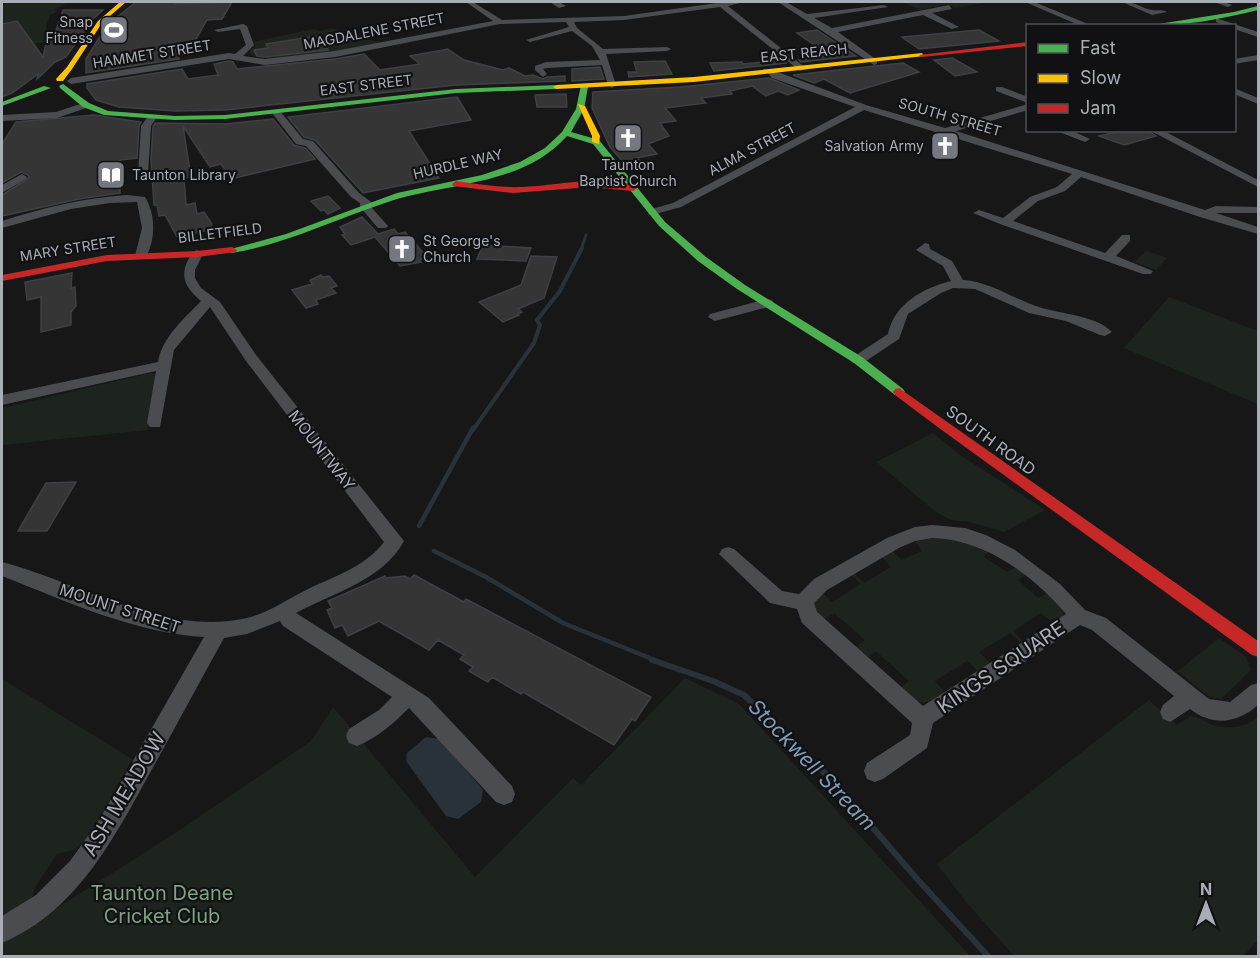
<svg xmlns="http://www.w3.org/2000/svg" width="1260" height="958" font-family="Inter,sans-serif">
<rect width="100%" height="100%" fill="#171717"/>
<path fill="#1d241e" d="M2,2H68L54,10L58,11L50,15L46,27V42L2,47V28L20,25L17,21L2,24Z
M902,2H988L955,8L948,4L921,10Z
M331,28L381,43L354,49L272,60L251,55L249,50L255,47L254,42L261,40L314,29L320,31Z
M1146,251L1167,258L1156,270L1134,262Z
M1169,297L1258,331V404L1124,348Z
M151,373L158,375L148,430L2,445V408Z
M933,433L957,453L1045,510L1004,532L970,522L951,520L936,512L876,462Z
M933,538H947L990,549L984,557L1007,572L1018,566L1027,574L1018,580L1038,598L1049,592L1064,612L1063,616L1053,623L1041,613L1013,631L1024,642L1022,644L1010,633L979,652L991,664L979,672L967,661L935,681L947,694C922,707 922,705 898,690L909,681L876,651L865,659L854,648L865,640L834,613L824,620L815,610L814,603L822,592L832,602L861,584L851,575L854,573L864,583L891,567L882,557L892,551L902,560L922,551L915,541Z
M1219,638L1246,657L1251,670L1221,699L1208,696L1178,671Z
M685,678L739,704L970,956H2V943L180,830L311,741L333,707L475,877L573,778L581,785Z
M2,679L132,759L90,837L74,850L57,854L35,887L30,905L2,922Z
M1149,700L1177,725C1181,723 1186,718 1190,717C1197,715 1202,720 1208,723C1224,730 1244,729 1258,717V940L1243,956H1014L966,902L937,864Z"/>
<path fill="#2a3239" d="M426,737L440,739L483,790L481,802L458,819L446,816L406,761L407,753Z"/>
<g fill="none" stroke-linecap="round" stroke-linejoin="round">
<path stroke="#2a3239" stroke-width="3" d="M581,250L586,235"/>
<path stroke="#2a3239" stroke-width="4" d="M473,430L534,343L540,325L537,320L560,291L582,248"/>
<path stroke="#2a3239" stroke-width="4.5" d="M419,526L473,428
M434,551L486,577L563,623L657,661"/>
<path stroke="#2a3239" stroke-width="6" d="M652,660L713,681L744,695L829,777L918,880L988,956"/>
</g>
<path fill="#353536" stroke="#3f4043" stroke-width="1.5" d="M136,2H177L175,4L232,2L222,19L207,20L192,46L175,47L179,59L86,73V59L107,25Z
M63,10H103L94,18L66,57L55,62L37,79L38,74L12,93L2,97V24L17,21L43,57L47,39H53Z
M817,30L856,56L801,62L799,60L817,58L810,53L821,50L797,33Z
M979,30L999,41L919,49L902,37Z
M316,36L328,50L265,57L257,56L254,50L268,48L266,44Z
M448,49L464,60L503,70L509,68L525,76L533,75L543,79L547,77L565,76V81L456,85L225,110L175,111L119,107L96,100L87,88V84L182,69L188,79L218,75L214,64L229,61L233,62L237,69L335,59L364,54L380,70L420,64L410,56Z
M952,58L977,72L955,76L934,60Z
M665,61L672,74L629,77L628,72H637L634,62Z
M774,61L787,63L714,71L710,63L742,62L743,64Z
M903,63L919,72L850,93L824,79L814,83L793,75Z
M600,67L604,79L572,81V69Z
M769,78L799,90L788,95L778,91L766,96L752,86L730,91L732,94L701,98L706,103L665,108L676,121L660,123L669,136L648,144L657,154L637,158L646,166L630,170L610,147L592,108L593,92L680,87Z
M566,94L567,107H537L535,95Z
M457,97L471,120L409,131L439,178L363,193L315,140L304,137L288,117Z
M94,115L141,122L139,126L137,158L120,160V193L79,199L2,216V195L29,178L28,175L21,172L2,183V144L16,122Z
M273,119L294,145L305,148L315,159L231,179L221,164L210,167L183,126L191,177L184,178L186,205L195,203L197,214L204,212L212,224L208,230L177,237L165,215L159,216L157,205H154L151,159L153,127L155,123L225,124Z
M1126,130H1147L1156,136L1124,145L1099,136Z
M328,196L340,208L328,214L324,210L321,211L311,201Z
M362,217L378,234L394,229L398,234L405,232L427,257L419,260L421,262L400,266L375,237L351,245L342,235L345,234L340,227Z
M483,245L531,248L526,261L477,259Z
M531,256L557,257L544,298L518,309L522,312L518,314L519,315L503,322L479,302L521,285Z
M72,273L71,288L75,287L76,306L71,312V325L41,332V297L27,300L25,282Z
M321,275L323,277L329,276L337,286L331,288L336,293L316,300L318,304L306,308L292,290L312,284L310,280Z
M76,482L47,531H18L46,483Z
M414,575L464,602L466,599L651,697L635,721L632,719L614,745L523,692L521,694L492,677L488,682L469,671L473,667L460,659L464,655L438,640L429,650L379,621L348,636L342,625L335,628L327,610L332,608L328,601L385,576L386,578L405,576L410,579Z"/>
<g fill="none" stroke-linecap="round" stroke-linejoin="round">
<path fill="#4b4c50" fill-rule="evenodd" d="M466,2H473L502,20L624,16L724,2H744L728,6L807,69L800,71L720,7L624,20L574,22L577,28L603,49L667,47L671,49L667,51L606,54L616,85L612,88L608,85L602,65L547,68L543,69L547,74L543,77L535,70V66L546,62L600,60L592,46L572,31L530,42L526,40L569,27L566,22L500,24L335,57L265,65L229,59L71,84L67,81L71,78L229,53L235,54L246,45L240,29L218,32L214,30L243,24L247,26L254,45L243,56L265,59L335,51L493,21Z
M550,2H559L566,6L559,8Z
M778,2H786L807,14L884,5L888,7L814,18L832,28L949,5L952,9L932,13L959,27L952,29L923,15L838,32L877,60V64L874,65Z
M1025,2H1034L1093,26H1081Z
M1122,2C1134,1 1141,8 1152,10C1158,11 1161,9 1167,12L1152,15Z
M1214,2H1224L1232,5L1228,7Z
M1216,18L1258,32V37L1234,29V26H1225L1216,22Z
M1258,55V60L1234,64V59Z
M769,71H775L866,105L945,128L1028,104V110L956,131L1205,210L1216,206L1258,207V213H1216L1258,227V234L1200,217L1081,177L1065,191L1038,201L1013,221L1105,253L1122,235H1130V241L1116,256L1153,271L1151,274H1143L1000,224L973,213L979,210L1003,218L1030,197L1057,187L1072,174L864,110L681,207L652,215L648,214V210L673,203L855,107L772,78L768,73Z
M996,87H1002L1028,97V103L996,91Z
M1234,88L1258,98V104L1234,94Z
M86,102L89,103V107L57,118L2,121V115L56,112Z
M274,111H280L303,139L313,141L359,193L374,204L371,207L388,226L386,228H378L360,207V203L351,197L306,146L296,144L272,113Z
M152,114L157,117L151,126L148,174L143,177L138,174L141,126L149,115Z
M1054,130H1070L1090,139L1085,142Z
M1149,130H1162L1258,180V187Z
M22,174L27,177L26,179L2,193V185Z
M127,195L145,197C156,215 156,240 145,259H137L135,256L142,228L137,202L110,203L71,209L2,228V221C42,208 84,198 127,195Z
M925,243L929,244L930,249L952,261L963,280C992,282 1014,300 1042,308C1062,314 1097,316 1112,332L1105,336L1100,335L1066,321L1029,313L975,289L953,288L941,293L908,314L899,339L863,363H853L851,360L853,357L888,334C894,304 923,288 951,281L943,266L916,250Z
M197,250L203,254L195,270V278L201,288L220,302L256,355L404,541C383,580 333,593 296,613L429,698L512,786L515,794L512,802L504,805L496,802L409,708C394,723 377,738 357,746L349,743L346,736L349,729L379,710L392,697L283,626L280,621L247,634L224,638C201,679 179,721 156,762C117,832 80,910 2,943V916L36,895L70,861L98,822L204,637C134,633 66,601 2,576V562C80,582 162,637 247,618C268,613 288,599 308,589C335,576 365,567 384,542L246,361L210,307L174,350L160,427H150L147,423L156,371L2,405V395L158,362C162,337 184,319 201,301C187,289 179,278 188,260C191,255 191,252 197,250Z
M767,299L772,300L774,303L772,306L715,321L708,317L710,314Z
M932,525L965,528L986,535L1015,550L1060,584L1085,610L1106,618L1209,699L1230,702L1251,685L1258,683V705C1238,723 1213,727 1190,709L1170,722L1163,719L1160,712L1163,705L1174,696L1092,630L1080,625L933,723L927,748L883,779L875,782L867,779L864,771L867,763L910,735L912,723L802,623L797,609L770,603L719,554L722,549L728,547L734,549L782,591L799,594L814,579L887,538L915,527ZM932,538C984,539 1033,575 1066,614L923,706L817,612L814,603L827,590L899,548L915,541Z"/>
<path fill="#4caf50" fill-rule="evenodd" d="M1258,6V10C1222,19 1184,26 1146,26L1234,12Z
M63,84L89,103L108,111L175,116L225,115L456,89L557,85L561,87L557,89L456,93L225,119L175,120L104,115L83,107L60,88L59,86Z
M581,85L588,87L584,109L571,132L599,140L665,222L706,257L745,285L862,357L903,389L905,392L903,395H895L854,363L737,289L698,261L659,226L593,144L567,136C522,187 445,182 385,203C333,220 286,244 232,253L227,250L286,234L397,193L482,175L520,162L545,148L562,132L576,109Z
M44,86L51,88L2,106V102Z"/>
<path fill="#ffc107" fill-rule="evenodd" d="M120,2H126L102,23L72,69L63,81H57L56,79L67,67L98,21Z
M922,53L924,56L694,82L557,89L553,87L557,85L694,77Z
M578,104L585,106L600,136L599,144L592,142V136Z"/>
<path fill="#c62828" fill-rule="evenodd" d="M1028,42V46L922,57L919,55Z
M456,181C478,184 500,188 522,187C550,187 614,172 637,188L633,191L591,187L513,193L453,186L452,184Z
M232,247L237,250L236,252L197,257L107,261L2,281V275L107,255L197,251Z
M899,388L1258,641V657L1252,655L939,428L895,395L893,392L895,389Z"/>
</g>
<defs>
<g id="stadium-square" transform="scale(1.5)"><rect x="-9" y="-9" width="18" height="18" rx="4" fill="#757880" stroke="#111113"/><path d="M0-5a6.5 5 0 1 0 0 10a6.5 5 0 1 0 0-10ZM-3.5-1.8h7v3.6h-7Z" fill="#fff"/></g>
<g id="church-square" transform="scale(1.5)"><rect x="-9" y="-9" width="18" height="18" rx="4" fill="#757880" stroke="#111113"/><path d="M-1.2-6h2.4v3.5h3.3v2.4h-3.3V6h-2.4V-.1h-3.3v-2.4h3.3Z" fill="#fff"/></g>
<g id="library-square" transform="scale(1.5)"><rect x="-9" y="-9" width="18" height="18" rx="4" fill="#757880" stroke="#111113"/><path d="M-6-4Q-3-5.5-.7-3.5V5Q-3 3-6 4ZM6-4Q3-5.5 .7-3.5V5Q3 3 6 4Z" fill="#fff"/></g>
</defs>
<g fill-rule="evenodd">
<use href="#stadium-square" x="114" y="30"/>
<use href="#church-square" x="628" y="138"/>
<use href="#church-square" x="945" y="146"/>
<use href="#library-square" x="111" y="175"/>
<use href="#church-square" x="402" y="249"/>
</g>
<g text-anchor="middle" stroke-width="4.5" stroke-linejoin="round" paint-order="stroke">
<g font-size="14" fill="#a8adb8" stroke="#111113" text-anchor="end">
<text x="93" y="27">Snap<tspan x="93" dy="16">Fitness</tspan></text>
<text x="924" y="151">Salvation Army</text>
<text x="628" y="170" text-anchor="middle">Taunton<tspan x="628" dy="16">Baptist Church</tspan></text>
<text x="132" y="180" text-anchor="start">Taunton Library</text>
<text x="423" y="246" text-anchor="start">St George's<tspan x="423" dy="16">Church</tspan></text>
</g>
<g font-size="14" fill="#a8adb8" stroke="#111113">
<text transform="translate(374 31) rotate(-11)" y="5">MAGDALENE STREET</text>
<text transform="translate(804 53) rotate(-6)" y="5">EAST REACH</text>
<text transform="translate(152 54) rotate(-9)" y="5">HAMMET STREET</text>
<text transform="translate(366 85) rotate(-7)" y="5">EAST STREET</text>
<text transform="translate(950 117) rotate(16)" y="5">SOUTH STREET</text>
<text transform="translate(752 149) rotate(-28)" y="5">ALMA STREET</text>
<text transform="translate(458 164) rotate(-13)" y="5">HURDLE WAY</text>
<text transform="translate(220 233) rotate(-7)" y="5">BILLETFIELD</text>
<text transform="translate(68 249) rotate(-9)" y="5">MARY STREET</text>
</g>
<g font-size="16" fill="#a8adb8" stroke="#111113">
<text transform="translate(991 440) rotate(36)" y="6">SOUTH ROAD</text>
<text transform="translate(322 450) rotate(52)" y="6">MOUNTWAY</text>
<text transform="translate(120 608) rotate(18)" y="6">MOUNT STREET</text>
</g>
<g font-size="20" fill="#a8adb8" stroke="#111113">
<text transform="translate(1001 667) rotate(-34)" y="7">KINGS SQUARE</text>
<text transform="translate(124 794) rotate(-59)" y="7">ASH MEADOW</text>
</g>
<g font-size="20" fill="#7fa381" stroke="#111113">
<text x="162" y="900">Taunton Deane<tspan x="162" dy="23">Cricket Club</tspan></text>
</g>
<g font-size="21" font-style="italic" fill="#7f9bb3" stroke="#111113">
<text transform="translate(812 765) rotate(46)" y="7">Stockwell Stream</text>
</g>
</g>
<rect width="1260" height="958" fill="none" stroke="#a8adb8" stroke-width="6"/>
<rect x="1026" y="24" width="210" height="108" fill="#111113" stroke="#4d4f55" stroke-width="1.5"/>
<rect x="1038" y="44" width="30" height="9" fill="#4caf50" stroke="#4d4f55" stroke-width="1.5"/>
<text x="1080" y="54" font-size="18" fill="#a8adb8">Fast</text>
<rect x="1038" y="74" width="30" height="9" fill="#ffc107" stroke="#4d4f55" stroke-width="1.5"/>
<text x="1080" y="84" font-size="18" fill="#a8adb8">Slow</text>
<rect x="1038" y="104" width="30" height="9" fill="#c62828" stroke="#4d4f55" stroke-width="1.5"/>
<text x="1080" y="114" font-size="18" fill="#a8adb8">Jam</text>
<g transform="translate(1206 904)" stroke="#111113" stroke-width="4.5" paint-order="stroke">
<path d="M0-4.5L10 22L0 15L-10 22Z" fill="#a8adb8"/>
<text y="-9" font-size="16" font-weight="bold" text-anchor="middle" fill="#a8adb8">N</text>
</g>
</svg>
